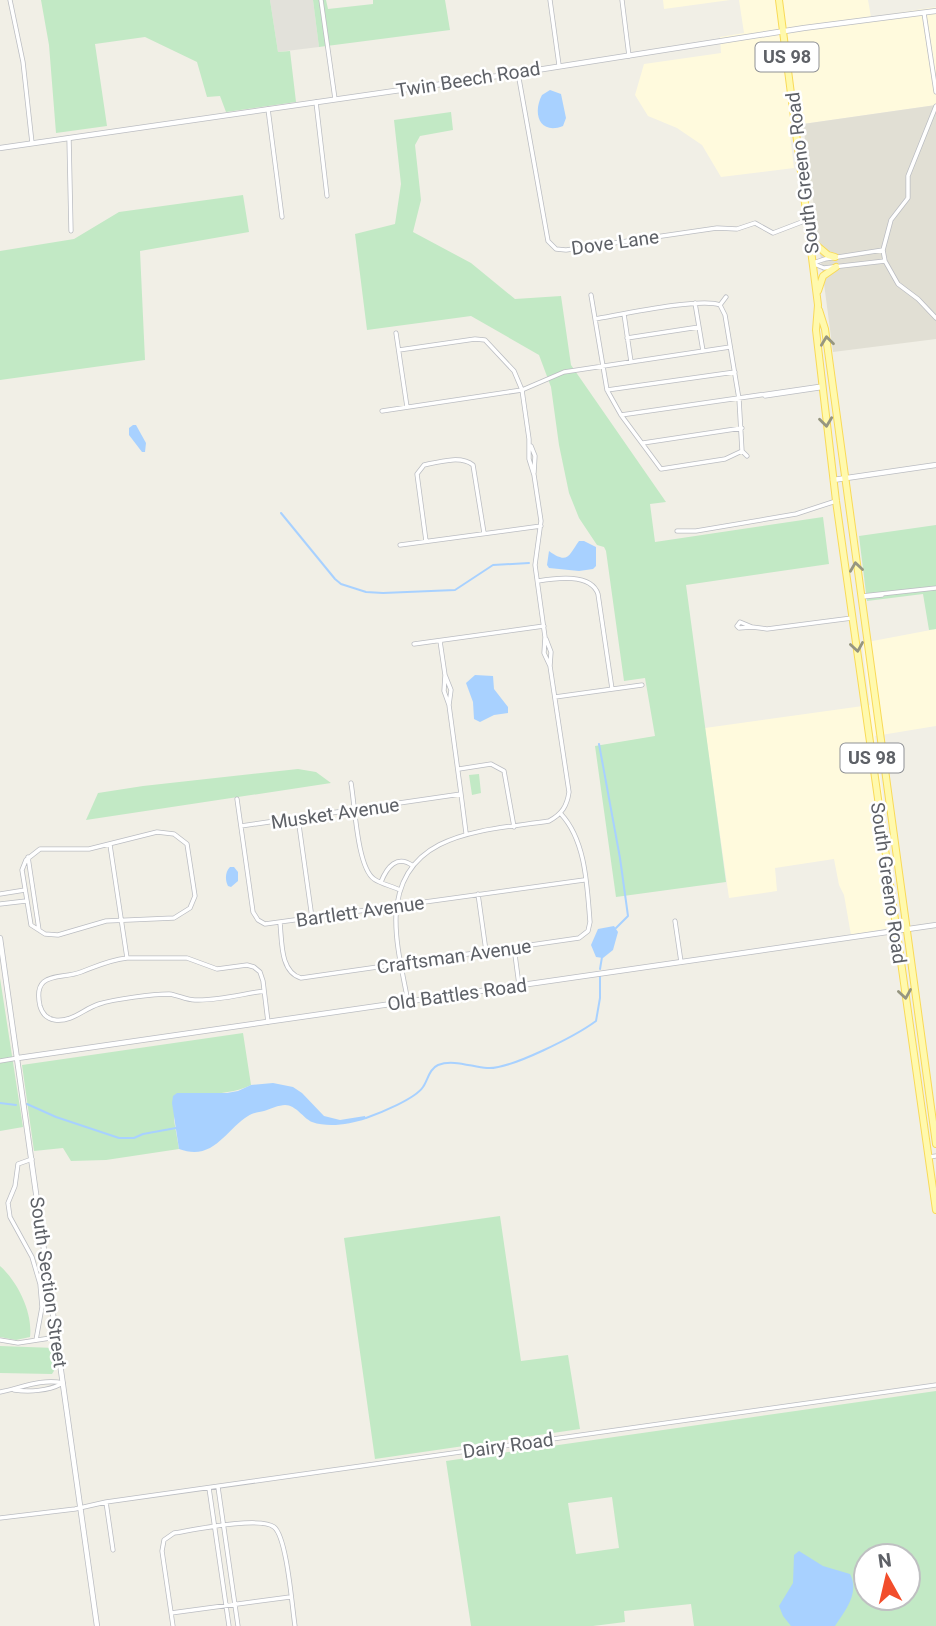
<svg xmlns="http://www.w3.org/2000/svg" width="936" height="1626" font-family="Roboto,sans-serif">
<rect width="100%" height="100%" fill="#f1efe6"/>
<path fill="#fffadd" d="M663,0H730L664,9Z
M739,0H868L871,17L936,7V105L789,126L794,168L721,177L702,145L677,128L648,116L635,95L644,64L721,53L720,37L744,33Z
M936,629V726L875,736L900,926L851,935L844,895L839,885L834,859L775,868L777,891L729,898L705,728L870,705L862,643Z"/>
<path fill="#e2e1da" d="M270,0H313L319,47L278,52Z"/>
<path fill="#e1dfd4" d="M936,105V339L833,352L803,124Z"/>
<path fill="#c2e9c5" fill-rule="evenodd" d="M41,0H270L278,52L290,51L296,102L226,112L220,96L207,97L197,62L145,37L95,44L107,126L56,133L49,45Z
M313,0H326L328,9L373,4V0H445L450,30L319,47Z
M451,112L453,130L420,136L415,145L421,200L413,232L471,263L515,299L561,296L571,365L666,502L650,504L655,542L823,517L829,564L686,585L726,882L616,897L595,746L655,736L645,678L624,681L606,551L604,547L597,545L579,518L569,493L559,445L551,387L539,355L471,316L367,330L355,234L395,224L401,184L394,120Z
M243,195L249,232L140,251L145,360L0,380V251L74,239L119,212Z
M936,525V629L929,630L923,594L867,601L859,536Z
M298,769L316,772L331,783L86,820L98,793L143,786Z
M479,774L481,793L472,795L469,775Z
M0,978L23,1127L0,1131Z
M243,1033L251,1085C228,1096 202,1094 177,1093L174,1120L179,1149L106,1160L71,1161L63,1148L34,1151L22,1065Z
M500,1216L521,1361L568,1355L580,1429L375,1459L344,1238Z
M0,1266C18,1282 33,1313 30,1337L16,1340L0,1337Z
M0,1346L55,1348L57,1366L52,1374L0,1373Z
M936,1391V1626H694L691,1604L624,1611L625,1622L593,1626H471L446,1461ZM612,1497L619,1548L576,1554L568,1503ZM866,1556H908V1598H866Z"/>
<path fill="#a8d1ff" d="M550,90L561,94L566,118L563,126C540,135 532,114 542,95Z
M133,425H136L146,443L145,452H142L129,435V428Z
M579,541H584L596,547V566L593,569L579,571L549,568L547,565L549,551C568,565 569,555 579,541Z
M475,675L493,676L494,689L508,707V713L494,715L480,722L474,719L473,702L466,683Z
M230,867H234L238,872V881L231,887L228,886C225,880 225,872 230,867Z
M614,926L618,932L613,950L603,958L596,957L591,945L598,929Z
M273,1083L293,1087L302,1093L324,1116L340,1120L365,1116L366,1119C350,1124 329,1128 312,1122C303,1118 296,1105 285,1105C279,1105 270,1109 264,1111C259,1112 252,1113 248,1116C226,1129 214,1162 179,1149L172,1103L173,1096L177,1093H227L238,1091L251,1085Z
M799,1551L823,1566L850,1574C860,1593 845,1611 835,1626H791L783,1616L779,1606L793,1583L794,1555Z"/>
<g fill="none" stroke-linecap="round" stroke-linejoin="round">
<path stroke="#a8d1ff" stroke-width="2" d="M281,513L335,579L341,584L366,592L383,593L455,590L493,565L529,563
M599,744L620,858L628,916L616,928
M600,969L602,957
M0,1103L16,1105
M27,1104L56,1117L119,1138H134L143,1134L176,1128
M366,1118C380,1113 415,1099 423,1087C428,1080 429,1069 438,1065C453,1059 472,1067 487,1068C510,1070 577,1035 596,1021L600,998V976"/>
<g stroke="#bbbdc2" stroke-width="5">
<path id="minor" d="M10,0L23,62L32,143
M321,0L335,99
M550,0L559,65
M622,0L629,56
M924,13L936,92
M518,73L548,241L556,249L566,250L717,228L737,229L755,223L773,233L807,220
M316,102L327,196
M936,106L908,176V198L891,220L883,250L885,261L898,284L918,299L936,318
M268,109L282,217
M69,138L71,231
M813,263L825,259L883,250
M814,264L824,268L885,261
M591,295L607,390L621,415L661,469L725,459L742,451
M695,303L703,351
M720,305L725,315L739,399L742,451
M720,305L726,297
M624,314L631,362
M595,319C619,315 701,297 720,305
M396,333L407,407
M627,338L699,327
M607,390L735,372
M765,396L819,388
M382,411L522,390L514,371L485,340L475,339L399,350
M621,415L822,386
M643,443L742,428
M531,446L535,456L534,473
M742,451L747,456
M677,531H696L796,514L836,501
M426,541L417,474L424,465C438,462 461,455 473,465L484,533
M400,545L541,526
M538,581C556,578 591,573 598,594L612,689
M862,596L936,588
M862,597L882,595
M740,622L752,627L739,628L737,626Z
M752,627L767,629L852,618
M440,641L445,675
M414,644L544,626
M550,666L544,653L545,637L535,565L541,521L534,475L529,459V439L522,390L564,372L730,347
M555,697L642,685
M459,769L491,764L504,771L514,827
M351,783C355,805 357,867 374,879C381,884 392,886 400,890
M461,794L466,833
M237,799L253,912L258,920L265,924L584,880
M298,818L312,918
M241,826L461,794L449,705L444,691L445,675L451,690L449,705
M157,832L174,834L187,844L195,896L190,908L174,918L106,921L58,935L45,934L31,925L22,870L26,860L40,849H89Z
M110,845L127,958H187L217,969L247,965L254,967L260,972L263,981L268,1022
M28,857L39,930
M381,882C387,867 397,854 413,866
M0,894L25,890
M478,894L486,951
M0,904L26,901
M675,921L681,962
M280,923C282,941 280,972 301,978L579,938L588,931L590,922C587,886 586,841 561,814
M514,947L519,985
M127,958C109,960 97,966 81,972C61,980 32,970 40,1006C42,1013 47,1019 55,1020C73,1022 83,1009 99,1004C114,999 154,994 169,994C178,995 186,1000 195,1000C217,1001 242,994 264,991
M408,1002C403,974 395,944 396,916C400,830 485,831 549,821C562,814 567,806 569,792L550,666L551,652L546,639
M0,1061L18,1058
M929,1157L936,1156
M32,1159L18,1164L15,1186L8,1203L10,1217L32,1257L40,1284L42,1307L36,1340
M0,1340L18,1343L57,1337
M14,1390C29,1392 48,1391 61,1384
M0,1392C21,1388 42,1378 63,1383
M218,1487L238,1626
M209,1488L229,1626
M106,1502L113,1550
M0,1518L75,1509L106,1502L936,1385
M171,1613L290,1597
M173,1626L162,1551L164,1540L174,1533C193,1530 260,1516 274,1527C287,1537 292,1607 295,1626"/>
</g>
<g stroke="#bbbdc2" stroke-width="6">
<path id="tertiary" d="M0,148L518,73L804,28L936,11
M833,480L936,465
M0,938L97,1626
M18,1058L936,925"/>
</g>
<g stroke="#f9da57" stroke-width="8">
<path id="primary" d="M779,0L818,305L816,330L836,501L936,1210
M809,239L828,255L835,257
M818,291L823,276L836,267
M819,310L825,329L936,1144"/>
</g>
<use href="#minor" stroke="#fff" stroke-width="3.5"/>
<use href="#tertiary" stroke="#fff" stroke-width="4.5"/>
<use href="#primary" stroke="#fff9ad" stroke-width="6"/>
</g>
<defs><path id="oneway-chevron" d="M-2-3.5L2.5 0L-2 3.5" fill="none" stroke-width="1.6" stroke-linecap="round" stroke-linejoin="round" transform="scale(1.75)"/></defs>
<g stroke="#969680">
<use href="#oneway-chevron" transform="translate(827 341) rotate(-97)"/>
<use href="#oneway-chevron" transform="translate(826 422) rotate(83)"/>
<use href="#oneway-chevron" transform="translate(856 567) rotate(-98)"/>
<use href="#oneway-chevron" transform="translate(857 647) rotate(81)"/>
<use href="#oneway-chevron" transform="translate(905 994) rotate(81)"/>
</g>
<g text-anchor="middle" stroke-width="5" stroke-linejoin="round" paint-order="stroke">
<g fill="#fff" stroke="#8e9095" stroke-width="2">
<rect x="755.5" y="42.5" width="63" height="29" rx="5"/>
<rect x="840.5" y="743.5" width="63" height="29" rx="5"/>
</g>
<g font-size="18" font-weight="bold" fill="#5e6167">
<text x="787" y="63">US 98</text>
<text x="872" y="764">US 98</text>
</g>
<g font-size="19" fill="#5e6167" stroke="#fff">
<text transform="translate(468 79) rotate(-9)" y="7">Twin Beech Road</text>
<text transform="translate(802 173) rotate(-97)" y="7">South Greeno Road</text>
<text transform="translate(615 242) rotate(-8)" y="7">Dove Lane</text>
<text transform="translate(335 813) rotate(-8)" y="7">Musket Avenue</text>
<text transform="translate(889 883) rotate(82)" y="7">South Greeno Road</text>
<text transform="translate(360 911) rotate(-8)" y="7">Bartlett Avenue</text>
<text transform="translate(454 956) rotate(-8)" y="7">Craftsman Avenue</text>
<text transform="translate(457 994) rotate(-8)" y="7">Old Battles Road</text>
<text transform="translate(49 1282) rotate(82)" y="7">South Section Street</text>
<text transform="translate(508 1445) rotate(-8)" y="7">Dairy Road</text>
</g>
</g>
<g transform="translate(887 1577) rotate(352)"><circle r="33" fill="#ffffff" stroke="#bfc0c2" stroke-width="2"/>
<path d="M0-5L12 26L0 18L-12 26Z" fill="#f24d2b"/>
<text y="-10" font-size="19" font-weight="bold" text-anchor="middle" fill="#5e6167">N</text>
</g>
</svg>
